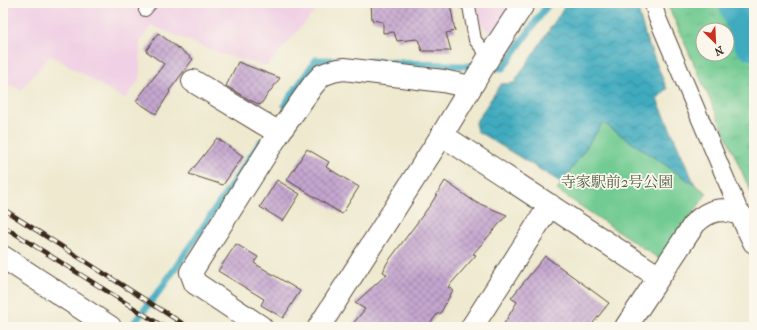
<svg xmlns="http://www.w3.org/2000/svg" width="757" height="330" font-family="'IM FELL French Canon','Noto Serif JP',serif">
<defs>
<pattern id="grass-tufts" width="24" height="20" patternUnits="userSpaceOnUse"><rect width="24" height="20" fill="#72cb92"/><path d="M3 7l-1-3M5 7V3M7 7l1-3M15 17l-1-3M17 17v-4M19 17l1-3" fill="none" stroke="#64ae7d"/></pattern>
<pattern id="water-waves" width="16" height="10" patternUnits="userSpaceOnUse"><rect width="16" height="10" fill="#3fabbf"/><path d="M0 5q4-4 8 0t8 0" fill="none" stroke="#368b9b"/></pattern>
<pattern id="building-cross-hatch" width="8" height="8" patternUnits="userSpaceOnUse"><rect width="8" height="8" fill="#c4a6cf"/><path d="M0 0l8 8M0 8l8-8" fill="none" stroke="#a087a7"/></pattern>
</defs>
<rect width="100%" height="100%" fill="#fbf7ec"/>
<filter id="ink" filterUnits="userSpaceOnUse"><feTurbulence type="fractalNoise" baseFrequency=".025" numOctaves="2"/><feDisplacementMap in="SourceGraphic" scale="8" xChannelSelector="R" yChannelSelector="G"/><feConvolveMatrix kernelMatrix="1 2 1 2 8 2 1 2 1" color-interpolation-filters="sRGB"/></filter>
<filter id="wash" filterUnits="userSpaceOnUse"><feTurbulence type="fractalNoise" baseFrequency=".012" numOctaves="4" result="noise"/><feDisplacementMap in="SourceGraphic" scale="16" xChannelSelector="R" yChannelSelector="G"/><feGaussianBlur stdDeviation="0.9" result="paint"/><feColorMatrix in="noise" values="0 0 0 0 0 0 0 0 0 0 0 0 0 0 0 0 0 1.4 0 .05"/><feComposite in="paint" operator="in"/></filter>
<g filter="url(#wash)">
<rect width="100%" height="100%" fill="#eee9cf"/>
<path fill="#f0d0e4" d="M3,3H323L310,17L267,66L220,54L151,25L140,43V79L125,99L50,55L21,90L3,82Z
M476,3H524L502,38L489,32L482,26Z"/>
<path fill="url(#grass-tufts)" stroke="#567a58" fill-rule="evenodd" d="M667,3H754V199ZM703,30H727V54H703Z"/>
<path fill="#72cb92" stroke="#567a58" d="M603,123L707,193L661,260L557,190Z"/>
<path fill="url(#water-waves)" stroke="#3d6a6e" d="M567,3H636L646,38L667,89L657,99L695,185L603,123L562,183L477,131L475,123L501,84L514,83Z"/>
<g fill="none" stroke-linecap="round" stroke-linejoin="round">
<path stroke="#3fabbf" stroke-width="7" d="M367,61L503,68L549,3
M285,105L316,60H341
M131,327L163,286L261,142"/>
<path stroke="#3fabbf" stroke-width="43" d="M740,3L754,39"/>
</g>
<g id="blocks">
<path fill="url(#building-cross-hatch)" d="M371,3H450L455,31L446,33L451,51H422L418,39L397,41L394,32L383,33V22L372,20Z
M158,33L193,59L169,91L170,92L156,114L136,101L164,64L146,51Z
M238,62L280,78L260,105L248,99L226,86Z
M217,138L243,156L223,185L189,174Z
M307,149L329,162L326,167L359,187L342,214L287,180Z
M277,180L300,194L283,221L260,207Z
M445,181L475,202L507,215L473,254L476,255L448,287L453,290L440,314L438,313L427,327H350L365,309L355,303L387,274L383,272L387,263L431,204Z
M236,244L258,257L254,263L300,291L283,318L261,305L264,299L218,271Z
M545,256L609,303L590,327H502L517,302L511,298Z"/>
</g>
</g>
<g filter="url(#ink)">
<use href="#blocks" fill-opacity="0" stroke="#564739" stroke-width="1"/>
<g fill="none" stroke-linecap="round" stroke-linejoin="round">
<g stroke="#564739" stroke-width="14">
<path id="service" d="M465,3L469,6L475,40L489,57
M145,10L151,3"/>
</g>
<g stroke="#564739" stroke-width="19">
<path id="pedestrian" d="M653,3L657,17L741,215"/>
</g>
<g stroke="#564739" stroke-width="24">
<path id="minor" d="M193,81L279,133
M442,135L659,277
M3,257L110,327
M261,327L195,283L191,272L279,133L313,85L322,75L333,71L344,69L443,81L471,87
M319,327L442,135L489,57L524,3
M472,327L550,205
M626,327L695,223C710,209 723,207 741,215L754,242"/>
</g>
<use href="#service" stroke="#fff" stroke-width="12"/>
<use href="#pedestrian" stroke="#fff" stroke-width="17"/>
<use href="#minor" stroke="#fff" stroke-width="22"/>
<g stroke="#3b2a1e" stroke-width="4.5">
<path id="rail" d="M3,209L188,327
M3,226L164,327"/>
</g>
<use href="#rail" stroke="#fbf7ec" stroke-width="3" stroke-dasharray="9" stroke-linecap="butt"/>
</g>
</g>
<g text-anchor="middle" stroke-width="3.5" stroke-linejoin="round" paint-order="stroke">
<g font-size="15" fill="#4c5a41" stroke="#fbf7ec">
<text x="617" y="187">寺家駅前2号公園</text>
</g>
</g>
<rect width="757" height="330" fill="none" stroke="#fbf7ec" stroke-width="16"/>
<g transform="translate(715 42) rotate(156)"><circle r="19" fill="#fbf7ec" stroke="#aea59a"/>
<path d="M0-3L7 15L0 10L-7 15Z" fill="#c8321e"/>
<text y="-6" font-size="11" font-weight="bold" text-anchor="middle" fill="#3b2a1e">N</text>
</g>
</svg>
